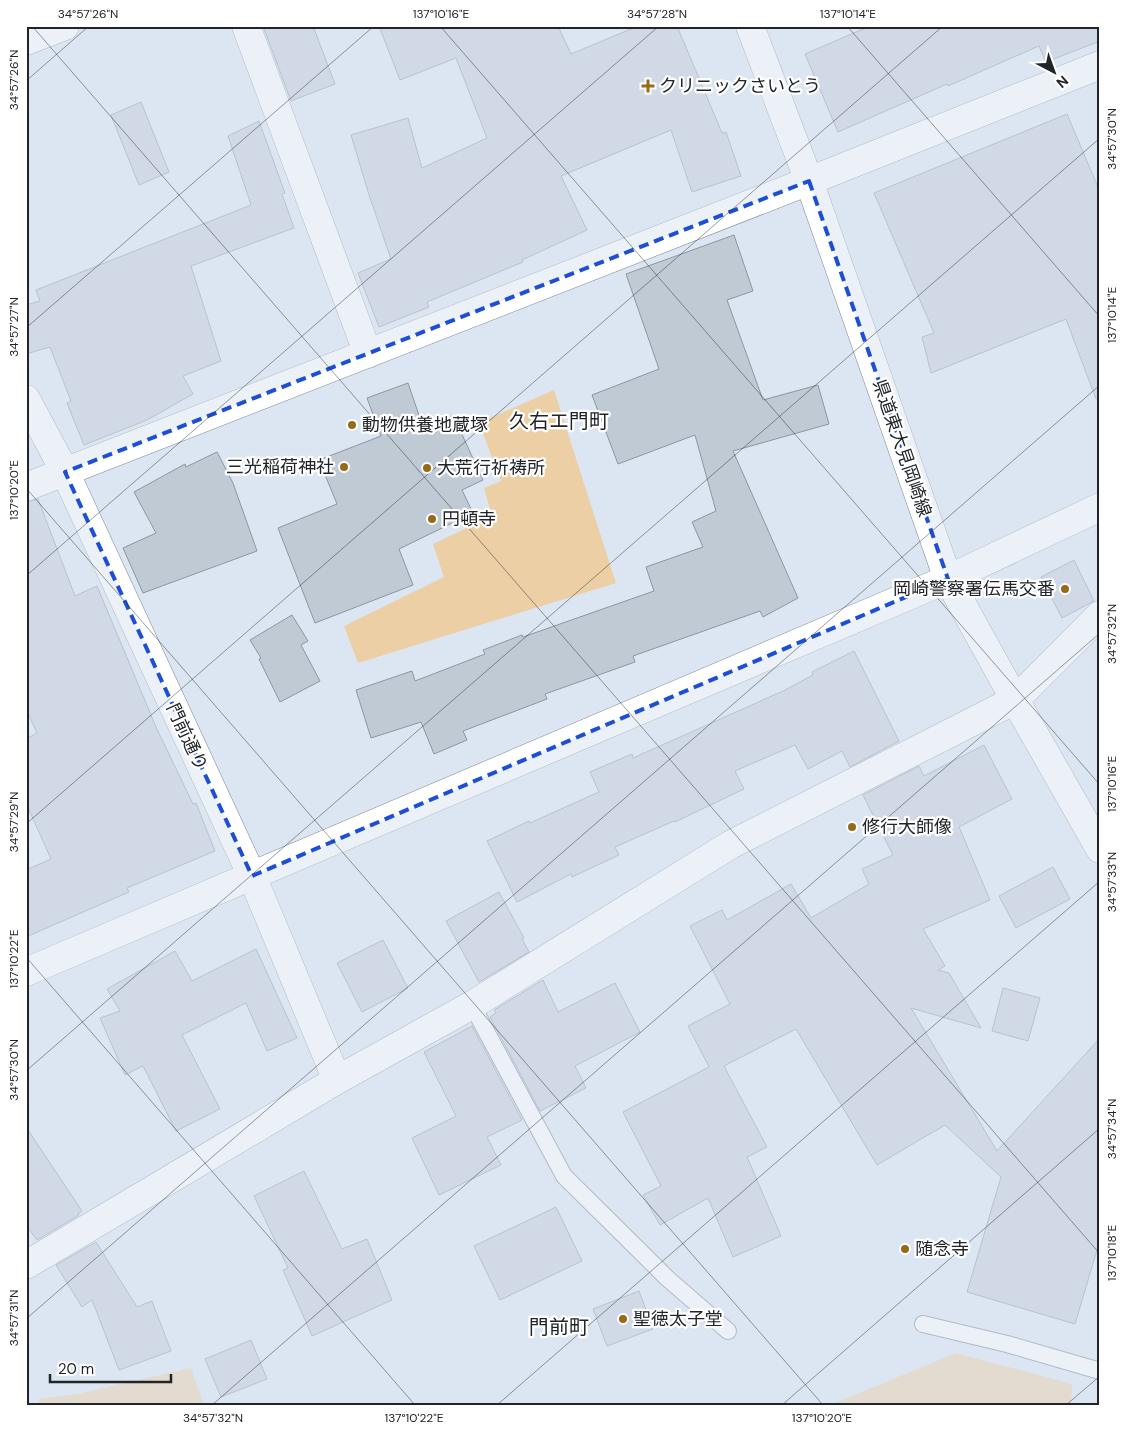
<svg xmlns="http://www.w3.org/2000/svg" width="1126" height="1431" font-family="'DM Sans','Noto Sans JP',sans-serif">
<rect width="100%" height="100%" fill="#dce6f2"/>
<path fill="#eccfa5" d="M554,390L616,583L358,663L344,626L444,577L433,544L492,516L484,488L501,481L479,423Z
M956,1353L1072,1384L1071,1405H830Z
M191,1368L204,1405H39V1399L77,1394Z"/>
<path fill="#c0cad5" stroke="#8d96a0" d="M263,26H313L335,84L291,101Z
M379,26H558L571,54L638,26H677L722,133L726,132L741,176L692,192L671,130L561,176L587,230L522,260L523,262L427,302L429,307L379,327L358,273L391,259L369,195L351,135L408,118L422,168L487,138L456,58L400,80Z
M870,26H1100V41L1046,62L1039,46L948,86L947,84L838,132L805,54Z
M141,102L169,172L139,185L111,115Z
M1067,114L1100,192V398L1096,399L1066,319L931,373L922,337L934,333L874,193Z
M259,121L285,193L282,194L294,228L191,266L221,361L183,376L193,394L147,420L84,445L67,403L71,401L50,347L26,354V305L40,301L36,290L251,205L228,136Z
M734,235L753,291L727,300L763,400L818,385L829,424L733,451L798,598L763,617L760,611L633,656L635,662L545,694L547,699L463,731L467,740L434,754L421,722L371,738L356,690L412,671L415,681L485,654L483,650L522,635L523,637L654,591L646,567L703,547L692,522L716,511L695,435L618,464L592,395L659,369L626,274Z
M408,383L424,430L453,415L483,480L462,490L473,513L399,549L413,585L315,623L278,528L337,504L319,460L381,436L367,398Z
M217,452L233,483L257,551L143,593L123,548L156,533L134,492L185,464L186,467Z
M38,499L75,596L97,586L156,727L193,804L196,803L215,851L127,888L129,892L26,937V870L51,859L26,803V739L37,733L26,709V502Z
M1074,560L1094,601L1062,618L1041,577Z
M292,615L308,641L301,645L320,681L280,702L259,659L261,658L250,640Z
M854,651L899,741L850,767L842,751L808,769L795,745L735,771L744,789L675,822L674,821L615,847L619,855L572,877L571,874L517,902L487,841L529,821L530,823L599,792L590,772L632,754L633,758L783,691L813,675L812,672Z
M984,745L1012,799L959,827L990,900L923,929L945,966L938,970L949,973L981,1028L911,1008L997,1151L1100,1038V1240L1075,1324L967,1292L1001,1177L945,1125L877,1165L796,1029L724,1066L767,1147L747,1157L781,1236L733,1257L708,1198L660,1225L643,1195L661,1186L623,1112L709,1067L688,1026L730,1004L690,926L722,910L727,920L791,884L811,918L869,884L862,869L893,855L863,795L919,766L924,776Z
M1053,867L1070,899L1016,928L999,896Z
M499,892L524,938L522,939L529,952L479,982L446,921Z
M383,940L408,988L362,1012L337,963Z
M256,949L297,1038L267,1051L246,1003L182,1035L220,1109L176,1131L143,1066L125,1075L100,1018L120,1011L107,989L175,951L192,981Z
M543,980L558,1012L615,983L640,1032L575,1066L586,1088L540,1111L490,1017L496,1013L494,1010Z
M1003,988L1040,998L1028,1041L992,1031Z
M472,1026L522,1120L487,1137L501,1165L439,1195L412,1138L456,1116L424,1052Z
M26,1127L82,1211L78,1214L79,1215L37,1240L26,1225Z
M304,1171L342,1249L367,1239L392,1300L312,1336L283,1270L288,1268L254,1196Z
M556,1207L582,1261L500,1300L474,1246Z
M96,1242L137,1307L152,1301L171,1351L119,1370L92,1300L82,1307L56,1265Z
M639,1291L653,1329L607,1346L593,1309Z
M251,1340L267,1379L221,1397L205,1359Z"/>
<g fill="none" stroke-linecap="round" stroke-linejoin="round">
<g stroke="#7d8690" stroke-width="18">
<path id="lane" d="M472,1005L564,1176L667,1278L728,1331
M923,1324L1007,1344L1100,1371"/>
</g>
<g stroke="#7d8690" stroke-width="29">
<path id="street" d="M246,26L368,354
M26,399L65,472L252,876L337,1080
M26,487L809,181L1100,65
M26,972L948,579L1100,507
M26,1265L337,1080L472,1005L730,845L1015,700L1100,615"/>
</g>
<g stroke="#7d8690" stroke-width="29">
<path id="secondary" d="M750,26L809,181L948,579L1015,700L1100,849
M26,41L65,26"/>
</g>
<use href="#lane" stroke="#fff" stroke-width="16"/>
<use href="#street" stroke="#fff" stroke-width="28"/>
<use href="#secondary" stroke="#fff" stroke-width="28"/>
</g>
<path d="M0 0H1126V1431H0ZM809,181L948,579L252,876L65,472Z" fill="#dce6f2" fill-opacity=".55" fill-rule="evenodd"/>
<path fill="none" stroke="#1d4ed8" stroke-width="4" stroke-dasharray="10 6" stroke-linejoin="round" d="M809,181L948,579L252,876L65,472Z"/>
<path fill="none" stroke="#212529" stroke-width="1" stroke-opacity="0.45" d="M32,26L1100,1254M440,26L1100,785M847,26L1100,317M26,81L89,26M26,328L374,26M26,488L823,1405M26,576L659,26M26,824L943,26M26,957L415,1405M26,1071L1100,138M26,1319L1100,385M212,1405L1100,633M497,1405L1100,881M782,1405L1100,1128M1066,1405L1100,1376"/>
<g fill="#966a18" stroke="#fff" stroke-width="2">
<path d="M645.5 78.5h5v5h5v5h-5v5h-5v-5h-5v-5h5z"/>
<circle cx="352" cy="425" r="5"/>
<circle cx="344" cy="467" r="5"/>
<circle cx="427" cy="468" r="5"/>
<circle cx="432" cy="519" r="5"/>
<circle cx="1065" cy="589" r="5"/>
<circle cx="852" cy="827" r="5"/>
<circle cx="905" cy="1249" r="5"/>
<circle cx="623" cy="1319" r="5"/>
</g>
<g text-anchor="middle" stroke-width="4.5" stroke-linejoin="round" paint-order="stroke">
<g font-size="18" fill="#212529" stroke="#fff" text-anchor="start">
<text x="659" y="92">クリニックさいとう</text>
<text x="362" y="431">動物供養地蔵塚</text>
<text x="334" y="473" text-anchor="end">三光稲荷神社</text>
<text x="437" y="474">大荒行祈祷所</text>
<text x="442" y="525">円頓寺</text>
<text x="1055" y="595" text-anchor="end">岡崎警察署伝馬交番</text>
<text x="862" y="833">修行大師像</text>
<text x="915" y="1255">随念寺</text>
<text x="633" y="1325">聖徳太子堂</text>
</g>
<g font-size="18" fill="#212529" stroke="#fff">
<text transform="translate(902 448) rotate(71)" y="6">県道東大見岡崎線</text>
<text transform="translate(187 737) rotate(65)" y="6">門前通り</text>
</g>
<g font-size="20" fill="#212529" stroke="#fff">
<text x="559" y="428">久右エ門町</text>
<text x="559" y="1334">門前町</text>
</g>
</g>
<rect width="1126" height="1431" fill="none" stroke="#ffffff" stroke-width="55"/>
<g transform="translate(1054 72) rotate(139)" stroke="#ffffff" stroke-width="4" paint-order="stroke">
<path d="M0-4L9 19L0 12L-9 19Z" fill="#212529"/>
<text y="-8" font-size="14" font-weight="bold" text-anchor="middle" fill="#212529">N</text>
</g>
<path d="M50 1374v8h121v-8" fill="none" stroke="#212529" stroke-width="2.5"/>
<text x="58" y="1374" font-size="15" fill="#212529" stroke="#ffffff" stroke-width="4" paint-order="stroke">20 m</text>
<rect x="28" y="28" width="1070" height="1376" fill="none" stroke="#212529" stroke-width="2"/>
<g font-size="12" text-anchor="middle" fill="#212529">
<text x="88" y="18">34°57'26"N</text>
<text x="441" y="18">137°10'16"E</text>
<text x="657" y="18">34°57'28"N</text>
<text x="848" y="18">137°10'14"E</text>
<text transform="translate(14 80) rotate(-90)" y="4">34°57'26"N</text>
<text transform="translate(1112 139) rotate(-90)" y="4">34°57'30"N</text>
<text transform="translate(1112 315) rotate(-90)" y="4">137°10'14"E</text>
<text transform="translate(14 327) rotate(-90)" y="4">34°57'27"N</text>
<text transform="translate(14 490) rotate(-90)" y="4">137°10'20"E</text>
<text transform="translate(1112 634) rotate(-90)" y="4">34°57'32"N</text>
<text transform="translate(1112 784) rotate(-90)" y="4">137°10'16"E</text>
<text transform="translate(14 822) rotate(-90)" y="4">34°57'29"N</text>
<text transform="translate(1112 882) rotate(-90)" y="4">34°57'33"N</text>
<text transform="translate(14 959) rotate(-90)" y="4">137°10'22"E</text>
<text transform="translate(14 1070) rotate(-90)" y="4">34°57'30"N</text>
<text transform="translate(1112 1129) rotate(-90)" y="4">34°57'34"N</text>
<text transform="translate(1112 1253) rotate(-90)" y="4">137°10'18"E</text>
<text transform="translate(14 1318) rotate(-90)" y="4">34°57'31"N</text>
<text x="213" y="1422">34°57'32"N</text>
<text x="414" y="1422">137°10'22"E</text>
<text x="822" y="1422">137°10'20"E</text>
</g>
</svg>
